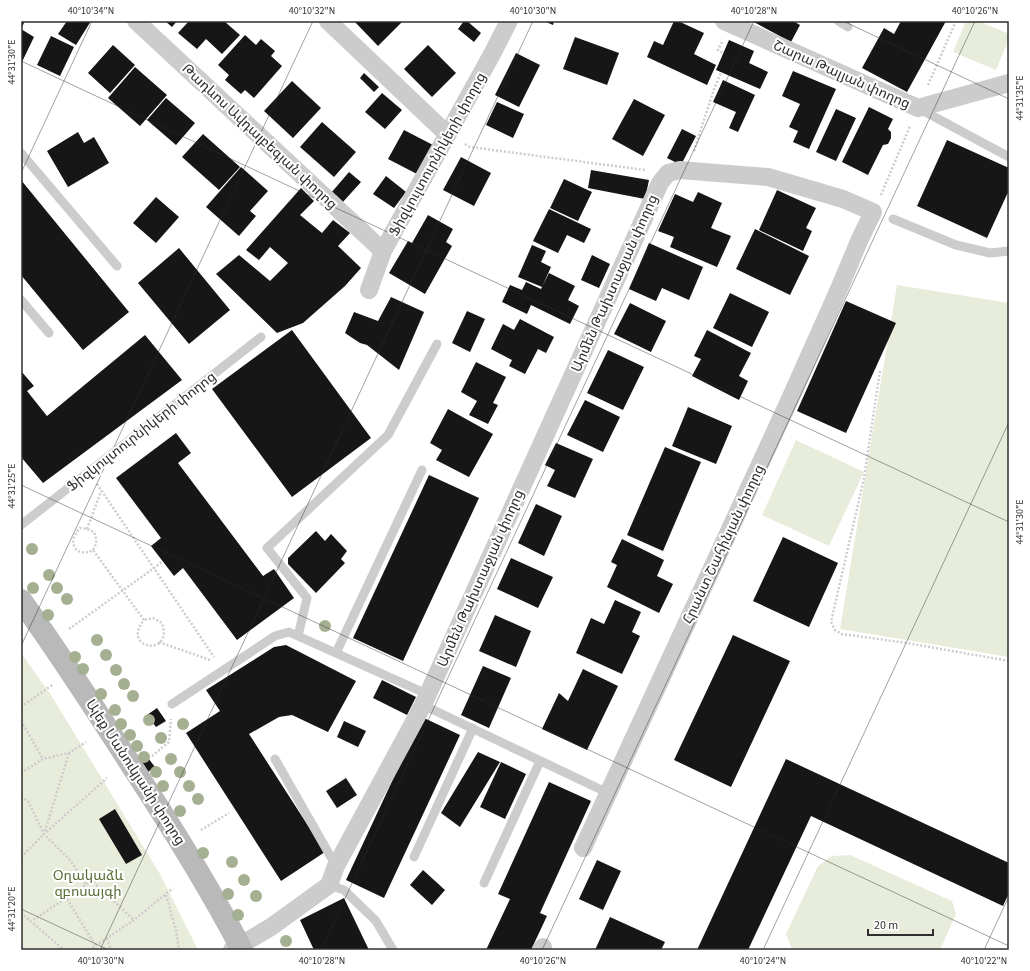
<svg xmlns="http://www.w3.org/2000/svg" width="1030" height="971" font-family="'Source Sans 3','Noto Sans Armenian',sans-serif">
<rect width="100%" height="100%" fill="#fff"/>
<path fill="#e8eddb" d="M966,21H979L1009,34V39L996,70L953,52Z
M897,285L1009,303V657L840,629Z
M796,440L864,472L829,546L762,515Z
M21,653L51,695L160,874L198,950H21Z
M850,855L952,901L956,914L940,950H794L792,949L786,934L818,866L832,856Z"/>
<path fill="#161616" d="M21,21H25L21,29L34,37L21,64Z
M67,21H91L76,45L58,34Z
M165,21H177L172,27Z
M189,21H224L240,35L222,54L206,39L197,49L178,33Z
M354,21H403L378,46Z
M464,21H467L481,33L474,42L458,29Z
M544,21H554L553,25Z
M674,21H678L704,33L694,54L716,65L707,85L647,57L654,41L663,45Z
M752,21H793L800,25L791,42Z
M901,21H946L907,92L862,68L884,28L894,34Z
M245,35L256,45L261,39L275,51L271,56L282,66L254,98L245,90L241,94L225,80L229,75L218,65Z
M51,36L74,47L60,76L37,65Z
M575,37L619,53L607,85L563,69Z
M729,40L754,51L749,63L768,72L760,89L716,70Z
M113,45L135,65L110,93L88,73Z
M428,45L456,73L432,97L404,69Z
M516,53L540,65L519,107L495,95Z
M135,67L167,95L140,126L108,98Z
M793,71L836,89L809,149L793,142L798,131L789,127L800,104L782,96Z
M364,73L379,87L374,92L360,78Z
M723,80L755,95L738,132L729,128L736,112L713,102Z
M292,81L321,108L293,138L264,111Z
M382,93L402,110L385,129L365,112Z
M166,98L195,123L176,145L147,120Z
M634,99L665,115L643,156L612,139Z
M497,102L524,114L513,138L486,125Z
M869,107L893,119L888,129L891,132V138L888,144L883,145L868,175L842,162Z
M836,109L856,118L836,161L816,152Z
M322,122L356,152L334,177L300,147Z
M682,129L696,136L681,165L667,158Z
M404,130L433,145L417,174L388,159Z
M78,132L84,143L94,137L109,163L68,187L47,151Z
M203,134L240,167L219,190L182,157Z
M947,140L1009,168V190L987,238L917,206Z
M461,157L491,173L474,206L443,190Z
M241,167L268,191L250,211L256,216L239,236L206,207Z
M591,170L649,180L645,199L588,188Z
M349,172L361,182L342,203L331,193Z
M386,176L406,192L394,208L373,194Z
M564,179L592,192L578,221L550,208Z
M21,180L129,312L83,350L21,275Z
M301,188L314,201L300,215L322,233L333,220L350,233L338,246L361,268L345,286L303,323L277,333L216,274L239,255L270,281L288,263L270,247L259,260L246,250Z
M777,190L816,208L806,228L812,231L803,251L759,230Z
M698,192L722,203L711,228L731,236L717,267L670,247L674,237L658,231L675,194L693,202Z
M156,197L179,217L156,243L133,223Z
M549,209L591,229L584,243L567,235L558,253L533,241Z
M428,215L453,229L446,242L452,246L425,294L389,273L408,241L412,243Z
M755,229L809,256L790,295L736,269Z
M649,243L703,267L689,300L662,288L656,301L629,289Z
M532,245L546,251L541,262L551,267L542,287L518,277Z
M179,248L230,310L189,344L138,283Z
M592,255L610,264L599,288L581,280Z
M549,273L575,286L568,300L579,306L570,324L531,305L527,314L502,302L510,285L522,290L526,282L541,289Z
M730,293L769,312L752,347L713,328Z
M391,297L424,312L399,370L367,345L360,343L345,333L354,312L378,321Z
M846,301L896,323L846,433L797,411Z
M630,303L666,321L651,352L614,334Z
M467,311L485,319L470,352L452,343Z
M520,319L554,337L546,353L538,349L525,374L509,366L512,360L491,349L503,324L514,330Z
M292,330L371,438L292,497L212,389Z
M707,330L751,353L739,376L748,381L739,400L692,376L701,359L694,356Z
M145,335L182,380L43,483L21,457V371L34,386L27,391L47,416Z
M608,350L644,367L623,410L587,393Z
M476,362L506,377L493,403L498,405L488,424L469,415L477,401L461,392Z
M585,400L620,417L603,452L567,435Z
M688,407L732,426L716,464L672,446Z
M448,409L493,434L469,477L436,460L442,450L430,443Z
M176,433L191,453L178,463L263,576L274,569L294,598L237,640L183,568L174,576L151,546L161,538L116,478Z
M556,443L593,459L575,498L547,486L555,470L545,465Z
M665,447L701,462L663,551L627,535Z
M429,475L479,498L403,661L353,638Z
M536,504L562,516L544,556L518,543Z
M316,531L325,541L331,534L347,551L341,559L345,563L316,593L288,564V558Z
M783,537L838,563L809,627L753,601Z
M622,539L664,560L657,576L673,584L659,613L607,587L617,565L611,562Z
M511,558L553,577L538,608L497,589Z
M615,600L641,612L632,632L640,636L622,674L576,653L591,618L604,624Z
M495,615L531,631L516,667L479,651Z
M733,635L790,661L731,787L674,760Z
M286,645L356,681L328,732L292,715L279,717L249,734L325,852L281,881L186,733L220,711L206,690L274,647Z
M483,666L511,678L489,728L461,715Z
M583,669L618,686L587,750L542,729L559,693L568,701Z
M382,680L416,697L407,715L373,698Z
M157,708L166,721L156,727L147,715Z
M422,717L460,735L384,898L346,880Z
M344,721L366,731L358,747L337,737Z
M478,752L500,762L460,827L441,813Z
M148,758L155,767L145,774L139,765Z
M786,759L1009,863V893L1003,906L811,816L748,950H697Z
M501,762L526,774L505,819L480,807Z
M346,778L357,795L337,808L326,791Z
M549,782L591,801L540,913L547,916L531,950H486L510,899L498,894Z
M115,809L142,855L126,864L99,819Z
M597,860L621,871L603,910L579,899Z
M423,870L445,890L432,905L410,885Z
M344,898L369,950H314L300,920Z
M610,917L665,942L661,950H595Z"/>
<g fill="none" stroke-linecap="round" stroke-linejoin="round">
<path stroke="#ccc" stroke-width="2.5" stroke-dasharray="2 2" stroke-linecap="butt" d="M722,42L718,50L723,53
M928,85L956,21
M465,144L470,147L645,170
M694,151L714,89L721,73
M881,195L910,126
M880,371L864,478L831,622L835,630L842,634L907,643L1009,661
M97,484L214,657
M87,529L101,491
M93,550C97,543 97,539 94,532L87,529L80,528C66,542 76,559 93,550L144,620C120,649 174,658 162,623L153,618L144,620
M69,629L154,568L163,561
M159,642L210,660
M21,707L52,685
M21,721L43,759
M69,753L44,834L71,861L86,885
M152,756L169,742L171,719
M21,773L43,759L69,753L86,742
M21,797L28,801L44,834L107,778
M201,830L229,813
M21,857L44,834
M166,895L176,930L179,950
M67,899L95,945
M21,913L64,950
M30,922L92,881L134,920
M107,938L111,950
M89,950L134,920L173,888"/>
<path stroke="#ccc" stroke-width="9" d="M838,21L848,27
M918,108L1009,157
M21,153L117,266
M893,219L956,245L990,253L1009,251
M21,300L49,333
M21,525L261,337
M298,636L307,598L267,548L388,435L437,344
M336,653L422,470
M172,704L275,636L289,632L427,694
M423,705L608,793
M275,759L336,866
M414,857L473,728
M484,883L540,761
M329,885L344,890L376,921L393,950"/>
<path stroke="#ccc" stroke-width="18" d="M136,21L383,251
M328,21L447,134
M724,21L918,108L1009,83
M369,290L383,251L491,56L509,21
M232,950L271,927L329,885L336,866L423,705L660,183L668,173L680,170L768,177L843,199L873,212L860,239L839,289L790,399L583,848
M541,950L543,947"/>
<path stroke="#b9b9b9" stroke-width="22" d="M21,600C61,656 98,713 135,771C173,829 210,888 242,950"/>
</g>
<g fill="#a4b091">
<circle cx="32" cy="549" r="6"/>
<circle cx="49" cy="575" r="6"/>
<circle cx="33" cy="588" r="6"/>
<circle cx="57" cy="588" r="6"/>
<circle cx="67" cy="599" r="6"/>
<circle cx="48" cy="615" r="6"/>
<circle cx="325" cy="626" r="6"/>
<circle cx="97" cy="640" r="6"/>
<circle cx="106" cy="655" r="6"/>
<circle cx="75" cy="657" r="6"/>
<circle cx="83" cy="669" r="6"/>
<circle cx="116" cy="670" r="6"/>
<circle cx="124" cy="684" r="6"/>
<circle cx="101" cy="694" r="6"/>
<circle cx="133" cy="696" r="6"/>
<circle cx="115" cy="710" r="6"/>
<circle cx="149" cy="720" r="6"/>
<circle cx="121" cy="724" r="6"/>
<circle cx="183" cy="724" r="6"/>
<circle cx="130" cy="735" r="6"/>
<circle cx="161" cy="738" r="6"/>
<circle cx="137" cy="746" r="6"/>
<circle cx="144" cy="757" r="6"/>
<circle cx="171" cy="759" r="6"/>
<circle cx="156" cy="772" r="6"/>
<circle cx="180" cy="772" r="6"/>
<circle cx="163" cy="786" r="6"/>
<circle cx="189" cy="786" r="6"/>
<circle cx="198" cy="799" r="6"/>
<circle cx="180" cy="811" r="6"/>
<circle cx="203" cy="853" r="6"/>
<circle cx="232" cy="862" r="6"/>
<circle cx="244" cy="880" r="6"/>
<circle cx="228" cy="894" r="6"/>
<circle cx="256" cy="896" r="6"/>
<circle cx="238" cy="915" r="6"/>
<circle cx="286" cy="941" r="6"/>
</g>
<path fill="none" stroke="#2f2f2f" stroke-width="1" stroke-opacity="0.45" d="M843,21L1009,99M21,61L1009,522M21,173L92,21M21,485L1009,946M21,646L313,21M21,909L109,950M100,950L533,21M321,950L754,21M542,950L975,21M763,950L1009,422M984,950L1009,896"/>
<g text-anchor="middle" stroke-width="4" stroke-linejoin="round" paint-order="stroke">
<g font-size="14" fill="#2f2f2f" stroke="#fff">
<text transform="translate(842 74) rotate(24)" y="5">Շարա Թալյան փողոց</text>
<text transform="translate(260 136) rotate(43)" y="5">Թադևոս Ավդալբեգյան փողոց</text>
<text transform="translate(437 154) rotate(-61)" y="5">Ֆիզկուլտուրնիկերի փողոց</text>
<text transform="translate(614 283) rotate(-66)" y="5">Արմեն Թախտաջյան փողոց</text>
<text transform="translate(141 431) rotate(-38)" y="5">Ֆիզկուլտուրնիկերի փողոց</text>
<text transform="translate(723 544) rotate(-65)" y="5">Հրանտ Շահինյան փողոց</text>
<text transform="translate(480 578) rotate(-66)" y="5">Արմեն Թախտաջյան փողոց</text>
<text transform="translate(136 772) rotate(57)" y="5">Ալեք Մանուկյանի փողոց</text>
</g>
<g font-size="14" fill="#5a6f37" stroke="#fff">
<text x="88" y="880">Օղակաձև<tspan x="88" dy="16">զբոսայգի</tspan></text>
</g>
</g>
<rect width="1030" height="971" fill="none" stroke="#ffffff" stroke-width="44"/>
<path d="M868 929v6h65v-6" fill="none" stroke="#2f2f2f" stroke-width="2"/>
<text x="874" y="929" font-size="12" fill="#2f2f2f" stroke="#ffffff" stroke-width="3" paint-order="stroke">20 m</text>
<rect x="22" y="22" width="986" height="927" fill="none" stroke="#2f2f2f" stroke-width="1.5"/>
<g font-size="10" text-anchor="middle" fill="#2f2f2f">
<text x="91" y="14">40°10'34"N</text>
<text x="312" y="14">40°10'32"N</text>
<text x="533" y="14">40°10'30"N</text>
<text x="754" y="14">40°10'28"N</text>
<text x="975" y="14">40°10'26"N</text>
<text transform="translate(11 62) rotate(-90)" y="4">44°31'30"E</text>
<text transform="translate(1019 98) rotate(-90)" y="4">44°31'35"E</text>
<text transform="translate(11 486) rotate(-90)" y="4">44°31'25"E</text>
<text transform="translate(1019 522) rotate(-90)" y="4">44°31'30"E</text>
<text transform="translate(11 909) rotate(-90)" y="4">44°31'20"E</text>
<text x="101" y="964">40°10'30"N</text>
<text x="322" y="964">40°10'28"N</text>
<text x="543" y="964">40°10'26"N</text>
<text x="763" y="964">40°10'24"N</text>
<text x="984" y="964">40°10'22"N</text>
</g>
</svg>
